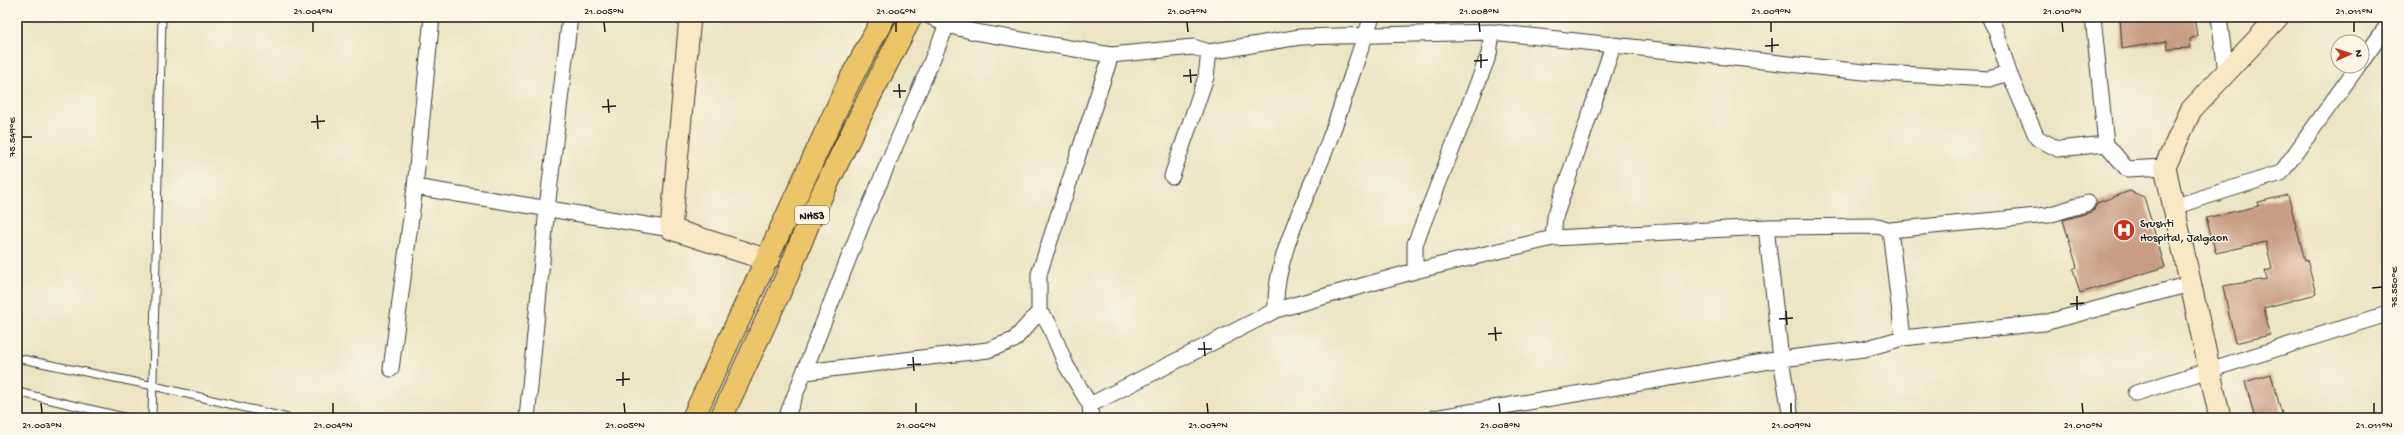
<svg xmlns="http://www.w3.org/2000/svg" width="2404" height="435" font-family="'Gochi Hand',sans-serif">
<rect width="100%" height="100%" fill="#fcf5e5"/>
<filter id="ink" filterUnits="userSpaceOnUse"><feTurbulence type="fractalNoise" baseFrequency=".025" numOctaves="2"/><feDisplacementMap in="SourceGraphic" scale="8" xChannelSelector="R" yChannelSelector="G"/><feConvolveMatrix kernelMatrix="1 2 1 2 8 2 1 2 1" color-interpolation-filters="sRGB"/></filter>
<filter id="wash" filterUnits="userSpaceOnUse"><feTurbulence type="fractalNoise" baseFrequency=".012" numOctaves="4" result="noise"/><feDisplacementMap in="SourceGraphic" scale="16" xChannelSelector="R" yChannelSelector="G"/><feGaussianBlur stdDeviation="0.9" result="paint"/><feColorMatrix in="noise" values="0 0 0 0 0 0 0 0 0 0 0 0 0 0 0 0 0 1.4 0 .05"/><feComposite in="paint" operator="in"/></filter>
<g filter="url(#wash)">
<rect width="100%" height="100%" fill="#ece4c3"/>
<g id="blocks">
<path fill="#c99d84" d="M2120,17H2194L2197,36L2190,39L2191,48L2168,49L2167,41L2122,49Z
M2130,191L2144,197L2165,267L2080,293L2073,269L2077,267L2063,220L2091,212L2095,209L2097,203Z
M2288,195L2305,261L2307,260L2316,294L2264,308L2270,335L2235,343L2223,286L2267,279L2265,271L2272,269L2266,242L2216,253L2206,218L2259,206L2258,202Z
M2271,374L2283,418H2255L2245,382Z"/>
</g>
</g>
<g filter="url(#ink)">
<use href="#blocks" fill-opacity="0" stroke="#3b3a35" stroke-width="1"/>
<g fill="none" stroke-linecap="round" stroke-linejoin="round">
<g stroke="#3b3a35" stroke-width="9">
<path id="lane" d="M17,358L154,386L288,418
M17,392L128,418
M152,418L162,17"/>
</g>
<g stroke="#3b3a35" stroke-width="17">
<path id="street" d="M432,17L415,187L671,229
M931,17L947,25L975,32L1111,55L1193,47L1209,52L1300,37L1492,32L1864,72L1989,79L2009,73
M1989,17L1996,31L2009,73L2037,138L2058,149L2106,144L2127,169L2165,167
M2093,17L2106,144
M2219,17L2226,72
M2362,61L2387,26
M1172,176L1206,77L1209,52
M2173,207L2281,173L2358,66
M1766,227L1781,359L1791,418
M1890,230L1903,338
M1553,238L1555,217L1613,46
M1415,271V244L1489,54L1492,32
M1276,310C1273,256 1312,189 1330,138C1345,98 1357,57 1372,17
M1039,312L1048,322L1066,365L1090,405L1091,418
M391,369L415,187
M805,372L988,350L1014,340L1039,312V274L1111,55
M2136,393L2387,314
M1090,405L1276,310L1415,271L1553,238L1766,227L1878,226L1890,230L2048,215L2088,203
M527,418L547,208L570,17
M786,418L862,224L947,25L955,19
M1434,418L1781,359L1864,349L1903,338L2044,323L2190,284"/>
</g>
<g stroke="#3b3a35" stroke-width="23">
<path id="secondary" d="M690,17L671,229L768,260
M2220,418L2165,167L2191,110L2278,17"/>
</g>
<g stroke="#3b3a35" stroke-width="24">
<path id="highway" d="M693,418L849,82L884,17
M721,418L788,274L811,217L869,98L911,17"/>
</g>
<use href="#lane" stroke="#fff" stroke-width="7"/>
<use href="#street" stroke="#fff" stroke-width="15"/>
<use href="#secondary" stroke="#f8e8c3" stroke-width="21"/>
<use href="#highway" stroke="#edc569" stroke-width="22"/>
</g>
</g>
<path fill="none" stroke="#1c1c1c" stroke-width="1.5" d="M313,22V32M604,22L605,32M896,22V32M1187,22L1188,32M1479,22L1480,32M1771,22V32M2062,22L2063,32M2354,22V32M1772,38V52M1765,46L1779,45M1481,54V68M1474,61L1488,60M1190,69L1191,83M1183,76L1197,75M899,84L900,98M893,91H906M608,99L609,113M602,107L616,106M317,115L318,129M311,122L325,121M22,137H32M2372,288L2382,287M2077,296V310M2070,304L2084,303M1786,311L1787,325M1779,319L1793,318M1495,327L1496,341M1488,334L1502,333M1204,342L1205,356M1198,349H1212M913,357L914,371M907,365L921,364M623,372V386M616,380L630,379M41,403L42,413M333,403V413M624,403L625,413M916,403V413M1207,403L1208,413M1499,403L1500,413M1791,403V413M2082,403L2083,413M2374,403V413"/>
<defs>
<g id="hospital-disc" transform="scale(1.15)"><circle r="9.5" fill="#c8321e" stroke="#fcf5e5"/><path d="M-5-5h3v3.5h4V-5h3V5h-3V1.5h-4V5h-3Z" fill="#fff"/></g>
</defs>
<g fill-rule="evenodd">
<use href="#hospital-disc" x="2124" y="230"/>
</g>
<g text-anchor="middle" stroke-width="3" stroke-linejoin="round" paint-order="stroke">
<rect fill="#fcf5e5" stroke="#5f5d58" stroke-width="1" x="795" y="206" width="34" height="18" rx="3"/>
<g font-size="11" font-weight="bold" fill="#1c1c1c">
<text x="812" y="219">NH53</text>
</g>
<g font-size="12" fill="#1c1c1c" stroke="#fcf5e5" text-anchor="start">
<text x="2140" y="227">Srushti<tspan x="2140" dy="14">Hospital, Jalgaon</tspan></text>
</g>
</g>
<rect width="2404" height="435" fill="none" stroke="#fcf5e5" stroke-width="44"/>
<g transform="translate(2350 54) rotate(87)"><circle r="19" fill="#fcf5e5" stroke="#a29e95"/>
<path d="M0-3L7 15L0 10L-7 15Z" fill="#c8321e"/>
<text y="-6" font-size="11" font-weight="bold" text-anchor="middle" fill="#1c1c1c">N</text>
</g>
<rect x="22" y="22" width="2360" height="391" fill="none" stroke="#1c1c1c" stroke-width="1.5"/>
<g font-size="10" text-anchor="middle" fill="#1c1c1c">
<text x="313" y="14">21.004°N</text>
<text x="604" y="14">21.005°N</text>
<text x="896" y="14">21.006°N</text>
<text x="1187" y="14">21.007°N</text>
<text x="1479" y="14">21.008°N</text>
<text x="1771" y="14">21.009°N</text>
<text x="2062" y="14">21.010°N</text>
<text x="2354" y="14">21.011°N</text>
<text transform="translate(11 137) rotate(-90)" y="4">75.549°E</text>
<text transform="translate(2393 287) rotate(-90)" y="4">75.550°E</text>
<text x="42" y="428">21.003°N</text>
<text x="333" y="428">21.004°N</text>
<text x="625" y="428">21.005°N</text>
<text x="916" y="428">21.006°N</text>
<text x="1208" y="428">21.007°N</text>
<text x="1500" y="428">21.008°N</text>
<text x="1791" y="428">21.009°N</text>
<text x="2083" y="428">21.010°N</text>
<text x="2374" y="428">21.011°N</text>
</g>
</svg>
